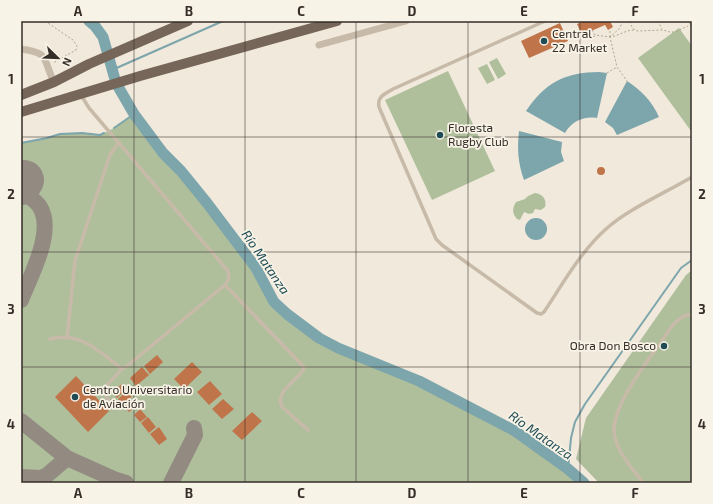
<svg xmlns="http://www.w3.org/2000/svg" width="713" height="504" font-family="'Exo 2',sans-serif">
<rect width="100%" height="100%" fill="#f1e9db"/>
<path fill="#afbf9c" d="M679,28L692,46L691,131L638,58Z
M497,58L506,74L498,79L489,62Z
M487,64L495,80L487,84L478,68Z
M448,71L495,171L432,200L385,100Z
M134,114L163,153L181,171L207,203L256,268L274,302L287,314L319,338L338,348L419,381L515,431L568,469L584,483H21V143L47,138L60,134L82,133L100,135L114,128Z
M535,193C543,194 547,200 545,207L541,210L535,209L533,213L529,214L524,212L520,220L517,219C512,213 512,209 516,202L525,199L528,196Z
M692,270V483H599L576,459L586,418L686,275Z"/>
<path fill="#7ca5ac" d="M599,72L607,73L597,118C584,116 572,121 565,133L526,111C545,83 565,72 599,72Z
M627,81C641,90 652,101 659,117L617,135L613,128L605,122Z
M519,131L562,142L561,152L564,161L524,180C518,163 517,149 519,131Z
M525 229a11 11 0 1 1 22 0a11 11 0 1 1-22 0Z"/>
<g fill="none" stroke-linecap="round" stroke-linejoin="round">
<path stroke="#7ca5ac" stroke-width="2" d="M112,70L223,21
M114,128L134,114
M21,143L47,138L60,134L82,133L100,135L104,133
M568,469L571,438L575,422L585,404L681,268L692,260"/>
<path stroke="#7ca5ac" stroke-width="11" d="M89,21L95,26L103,37L116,83L134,114L163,153L181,171L207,203L256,268L274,302L287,314L319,338L338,348L419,381L515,431L568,469L584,483"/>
<path stroke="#938b82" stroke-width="16" d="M21,191C28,196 36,200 40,207C55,232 30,277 21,300
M21,421L67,458L116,480L126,483
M21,477L41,478L46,476L67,458
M171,483L195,435L194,428"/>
<path stroke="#938b82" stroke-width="40" d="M21,185L24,180"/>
</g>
<path fill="#c0744a" d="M584,21H610L613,27L608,30L605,25L582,35L577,24Z
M560,23L568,41L529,58L521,41Z
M597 171a4 4 0 1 1 8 0a4 4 0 1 1-8 0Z
M157,355L163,362L150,374L144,366Z
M192,362L202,372L184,389L174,379Z
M142,367L149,375L136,386L130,378Z
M76,376L109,411L88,432L55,397Z
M210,381L222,394L209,405L197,392Z
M122,384L126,389L117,398L112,392Z
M128,390L133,395L123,405L118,399Z
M135,398L139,403L129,412L124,406Z
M223,399L234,409L222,419L212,409Z
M140,409L147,417L140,422L134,415Z
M252,412L262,421L242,440L232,431Z
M148,417L156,427L149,433L141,423Z
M159,427L167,439L159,445L150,434Z"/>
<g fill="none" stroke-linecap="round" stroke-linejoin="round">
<path stroke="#b4a492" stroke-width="1" stroke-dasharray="2 2" stroke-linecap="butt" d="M45,21L73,40L77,46L76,50L53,63
M623,21L619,29L610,37C619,36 625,30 634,30
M630,21C631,26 633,30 638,31L663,30L670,32H675L688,26
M658,21L662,29
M592,30L595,35L610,37L617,67
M610,37V29
M566,38L581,35L589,38L595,36
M607,73L617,67L627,81"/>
<path stroke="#c8baa8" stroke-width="3.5" d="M545,21L393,89C385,94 377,96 379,107L436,239L442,245L537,313L541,314L544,312C562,285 581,251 606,229C628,209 665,193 692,177
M690,21L692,25
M225,285L302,365L304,368C298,381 274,391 282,407L308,430
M67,338L75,261L110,155L119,142
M50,339C80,331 100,352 122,369L127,366L225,285L229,278L228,271L89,108L81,95
M110,401L106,397L105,387L122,369
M643,483C633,468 614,450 614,430C614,404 646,363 661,342C666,335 670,327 676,322C681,317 685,315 692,314"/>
<path stroke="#c8baa8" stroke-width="7" d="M319,45L406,21
M21,49C51,53 42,59 54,82"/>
<path stroke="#76665a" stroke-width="10" d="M21,95L54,82L89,64L188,21
M21,112L140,76L337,21"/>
</g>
<path fill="none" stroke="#352d28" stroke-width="1" stroke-opacity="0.55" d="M134,21V483M245,21V483M356,21V483M468,21V483M580,21V483M21,137H692M21,252H692M21,367H692"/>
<g fill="#1f4b55" stroke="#f8f3e7" stroke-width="1.5">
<circle cx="544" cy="41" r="4"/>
<circle cx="440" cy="135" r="4"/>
<circle cx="664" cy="346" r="4"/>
<circle cx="75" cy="397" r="4"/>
</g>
<g text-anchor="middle" stroke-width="3.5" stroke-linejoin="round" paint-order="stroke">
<g font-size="12" fill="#352d28" stroke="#f8f3e7" text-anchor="start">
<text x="552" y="38">Central<tspan x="552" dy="14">22 Market</tspan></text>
<text x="448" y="132">Floresta<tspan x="448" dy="14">Rugby Club</tspan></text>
<text x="656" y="350" text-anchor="end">Obra Don Bosco</text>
<text x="83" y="394">Centro Universitario<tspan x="83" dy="14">de Aviación</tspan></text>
</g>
<g font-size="13" font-style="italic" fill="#1f4b55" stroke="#f8f3e7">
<text transform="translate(266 262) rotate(56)" y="5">Río Matanza</text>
<text transform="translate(541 435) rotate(35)" y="5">Río Matanza</text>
</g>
</g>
<rect width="713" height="504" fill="none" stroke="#f8f3e7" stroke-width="44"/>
<g transform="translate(58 58) rotate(113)" stroke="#f8f3e7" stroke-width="3" paint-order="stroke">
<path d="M0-3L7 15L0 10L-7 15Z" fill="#352d28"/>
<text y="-6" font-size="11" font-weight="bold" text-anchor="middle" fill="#352d28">N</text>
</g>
<rect x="22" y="22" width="669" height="460" fill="none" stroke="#352d28" stroke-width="1.5"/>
<g font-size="13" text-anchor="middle" font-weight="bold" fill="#352d28">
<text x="78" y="16">A</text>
<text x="189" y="16">B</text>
<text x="301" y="16">C</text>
<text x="412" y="16">D</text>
<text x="524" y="16">E</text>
<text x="635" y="16">F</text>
<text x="11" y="84">1</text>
<text x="702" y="84">1</text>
<text x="11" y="199">2</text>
<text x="702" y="199">2</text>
<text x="11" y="314">3</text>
<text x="702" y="314">3</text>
<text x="11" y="429">4</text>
<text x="702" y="429">4</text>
<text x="78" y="498">A</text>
<text x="189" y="498">B</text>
<text x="301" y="498">C</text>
<text x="412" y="498">D</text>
<text x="524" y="498">E</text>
<text x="635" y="498">F</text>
</g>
</svg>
